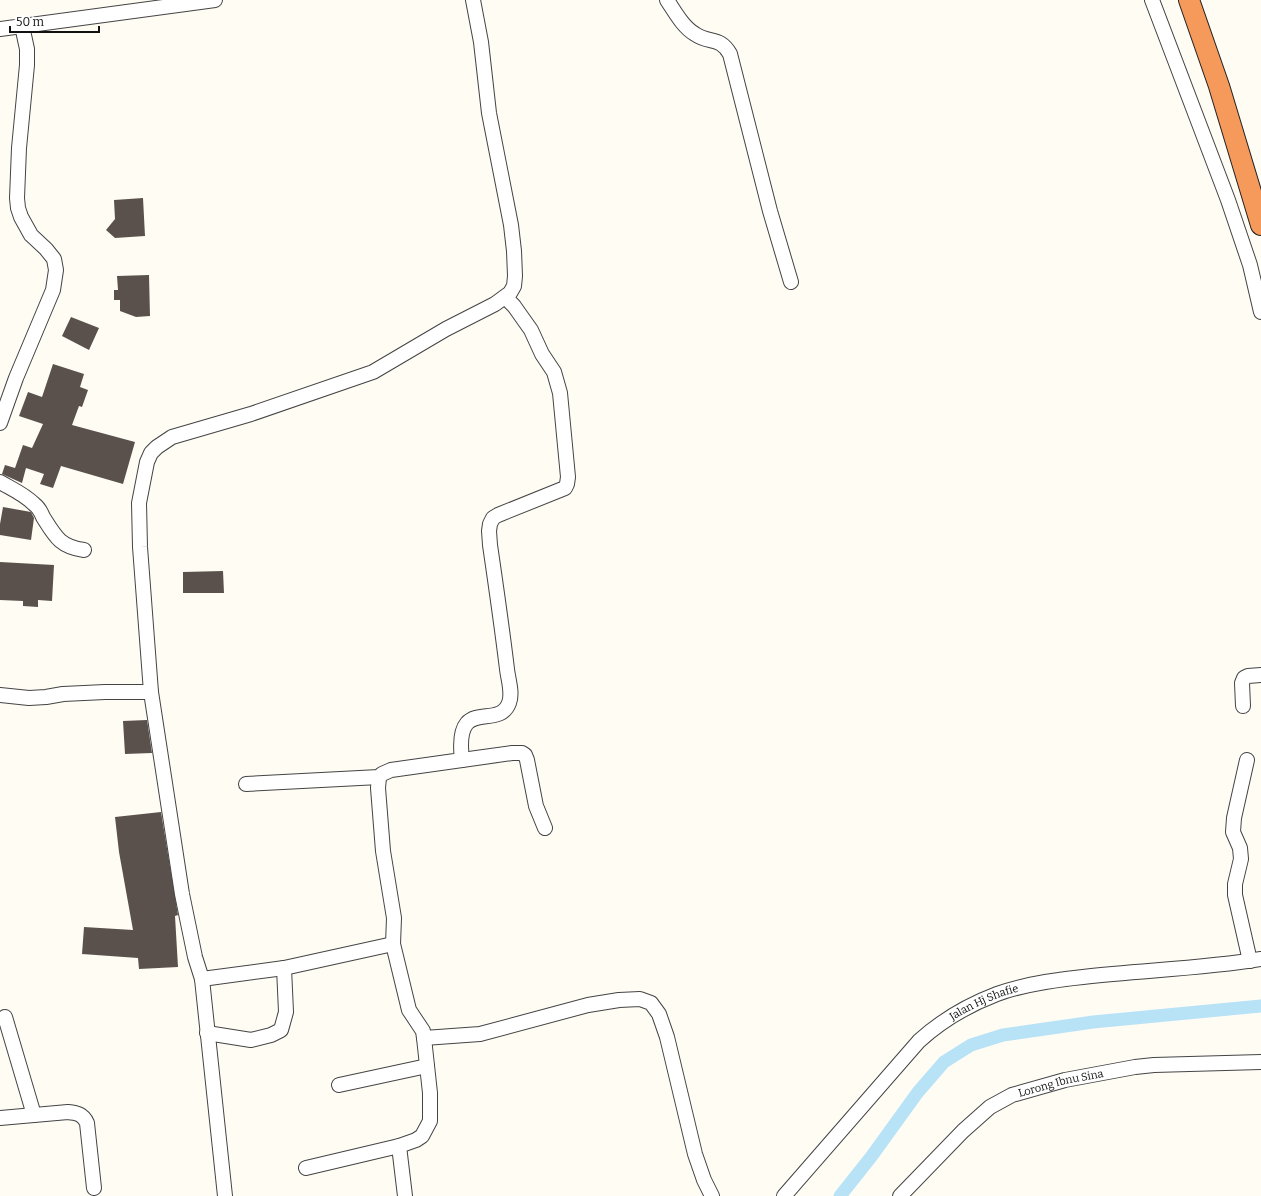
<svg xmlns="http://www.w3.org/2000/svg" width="1261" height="1196" font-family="Bitter,serif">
<rect width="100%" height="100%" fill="#fffcf4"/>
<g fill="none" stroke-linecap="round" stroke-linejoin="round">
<path stroke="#b8e3f7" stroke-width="13" d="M840,1196L871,1157L918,1092L944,1062L971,1045L1003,1035L1093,1022L1261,1006"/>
</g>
<path fill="#5a514d" d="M143,198L145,236L115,238L106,230L115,219L114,200Z
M149,275L150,316L136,317L120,311V300H114V290H118L117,276Z
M71,317L99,328L89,350L62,336Z
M53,364L84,374L80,387L88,390L82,407L79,406L72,425L135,442L123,484L61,466L53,488L40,484L44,474L26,468L22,483L2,474L5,465L15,468L23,445L32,448L43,424L19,416L28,392L42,397Z
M3,507L31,512L34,518L31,540L0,535V524Z
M0,562L54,565L52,601L38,600V607L23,606V601L0,600Z
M223,571L224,593H183V572Z
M147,720L152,753L125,754L123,721Z
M161,812L178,915L175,916L178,967L139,969L138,958L82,954L84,927L133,930L119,852L115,817Z"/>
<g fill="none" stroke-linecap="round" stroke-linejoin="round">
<g stroke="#444" stroke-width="16">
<g id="minor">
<path d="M667,0C675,12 683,27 695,34C709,44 720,36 730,54L770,211L791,282"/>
<path d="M1152,0L1228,200L1250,265L1261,312"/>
<path d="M0,29L215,0"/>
<path d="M0,423L16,378L53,290L56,270L54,259L46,249L31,235L21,217L18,208L17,198L19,148L27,65V49L22,26"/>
<path d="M0,482C12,489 24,494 34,504C38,507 41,512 43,517C55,536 60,547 84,550"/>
<path d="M0,695L29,698L46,697L63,694L105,692H151"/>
<path d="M1243,706L1242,683L1244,678L1248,676L1261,675"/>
<path d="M462,760L512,753H522L525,755L527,760L536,806L545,828"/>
<path d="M1247,760L1234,818L1233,832L1240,848L1241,859L1235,884V895L1250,961"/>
<path d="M246,784L379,777L382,774L391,770L462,760C454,693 498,732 509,703C513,693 508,679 507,669C502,628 496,586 490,545L489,531L490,524L493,518L498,515L565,488L567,484L568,477L560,393L554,372L542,354L531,330L514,306L505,297"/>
<path d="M202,979L284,968L393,944"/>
<path d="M5,1017L34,1115"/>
<path d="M207,1033L251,1040L271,1035L281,1030L286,1012L284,968"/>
<path d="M424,1038L480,1034L588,1005L619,1000L640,999L651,1003L659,1014L667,1037L695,1154L704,1180L712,1196"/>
<path d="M339,1085L427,1066"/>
<path d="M0,1118L68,1112C77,1113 83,1114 87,1123L94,1188"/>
<path d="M399,1146L405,1196"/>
<path d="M306,1168L399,1146L416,1140L422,1136L430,1121V1093L424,1038L423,1031L409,1010L393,944L394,918L383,851L378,788L379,777"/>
<path d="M225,1196L202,979L195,957L182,894L151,692L140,547L139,503L147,462L151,453L157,447L172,437L251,414L373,372L446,329L495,304L510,293L514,286L515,276L514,251L511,225L489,113L481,42L473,0"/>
<path id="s1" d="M784,1196L919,1041C941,1021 968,1005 997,994C1024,984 1054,980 1083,977C1142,970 1202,969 1261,959"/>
<path id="s2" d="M900,1196L963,1131L990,1107L1012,1095L1065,1080L1135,1067L1154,1065L1261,1062"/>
</g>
</g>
<g stroke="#222" stroke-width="22">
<path id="highway" d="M1189,0L1219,86L1261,225"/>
</g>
<use href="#minor" stroke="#fff" stroke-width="14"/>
<use href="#highway" stroke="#f69a5c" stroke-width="20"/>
</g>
<g text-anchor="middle" stroke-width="4" stroke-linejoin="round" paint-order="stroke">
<g font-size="11" fill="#111" stroke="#fff">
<text dy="4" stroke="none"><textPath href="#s1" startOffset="282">Jalan Hj Shafie</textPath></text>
<text dy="4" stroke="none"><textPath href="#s2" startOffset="202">Lorong Ibnu Sina</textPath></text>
</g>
</g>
<path d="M10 26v6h89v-6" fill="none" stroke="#111111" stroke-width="2"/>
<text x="16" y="26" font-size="12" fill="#111111" stroke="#ffffff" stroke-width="3" paint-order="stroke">50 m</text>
</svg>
